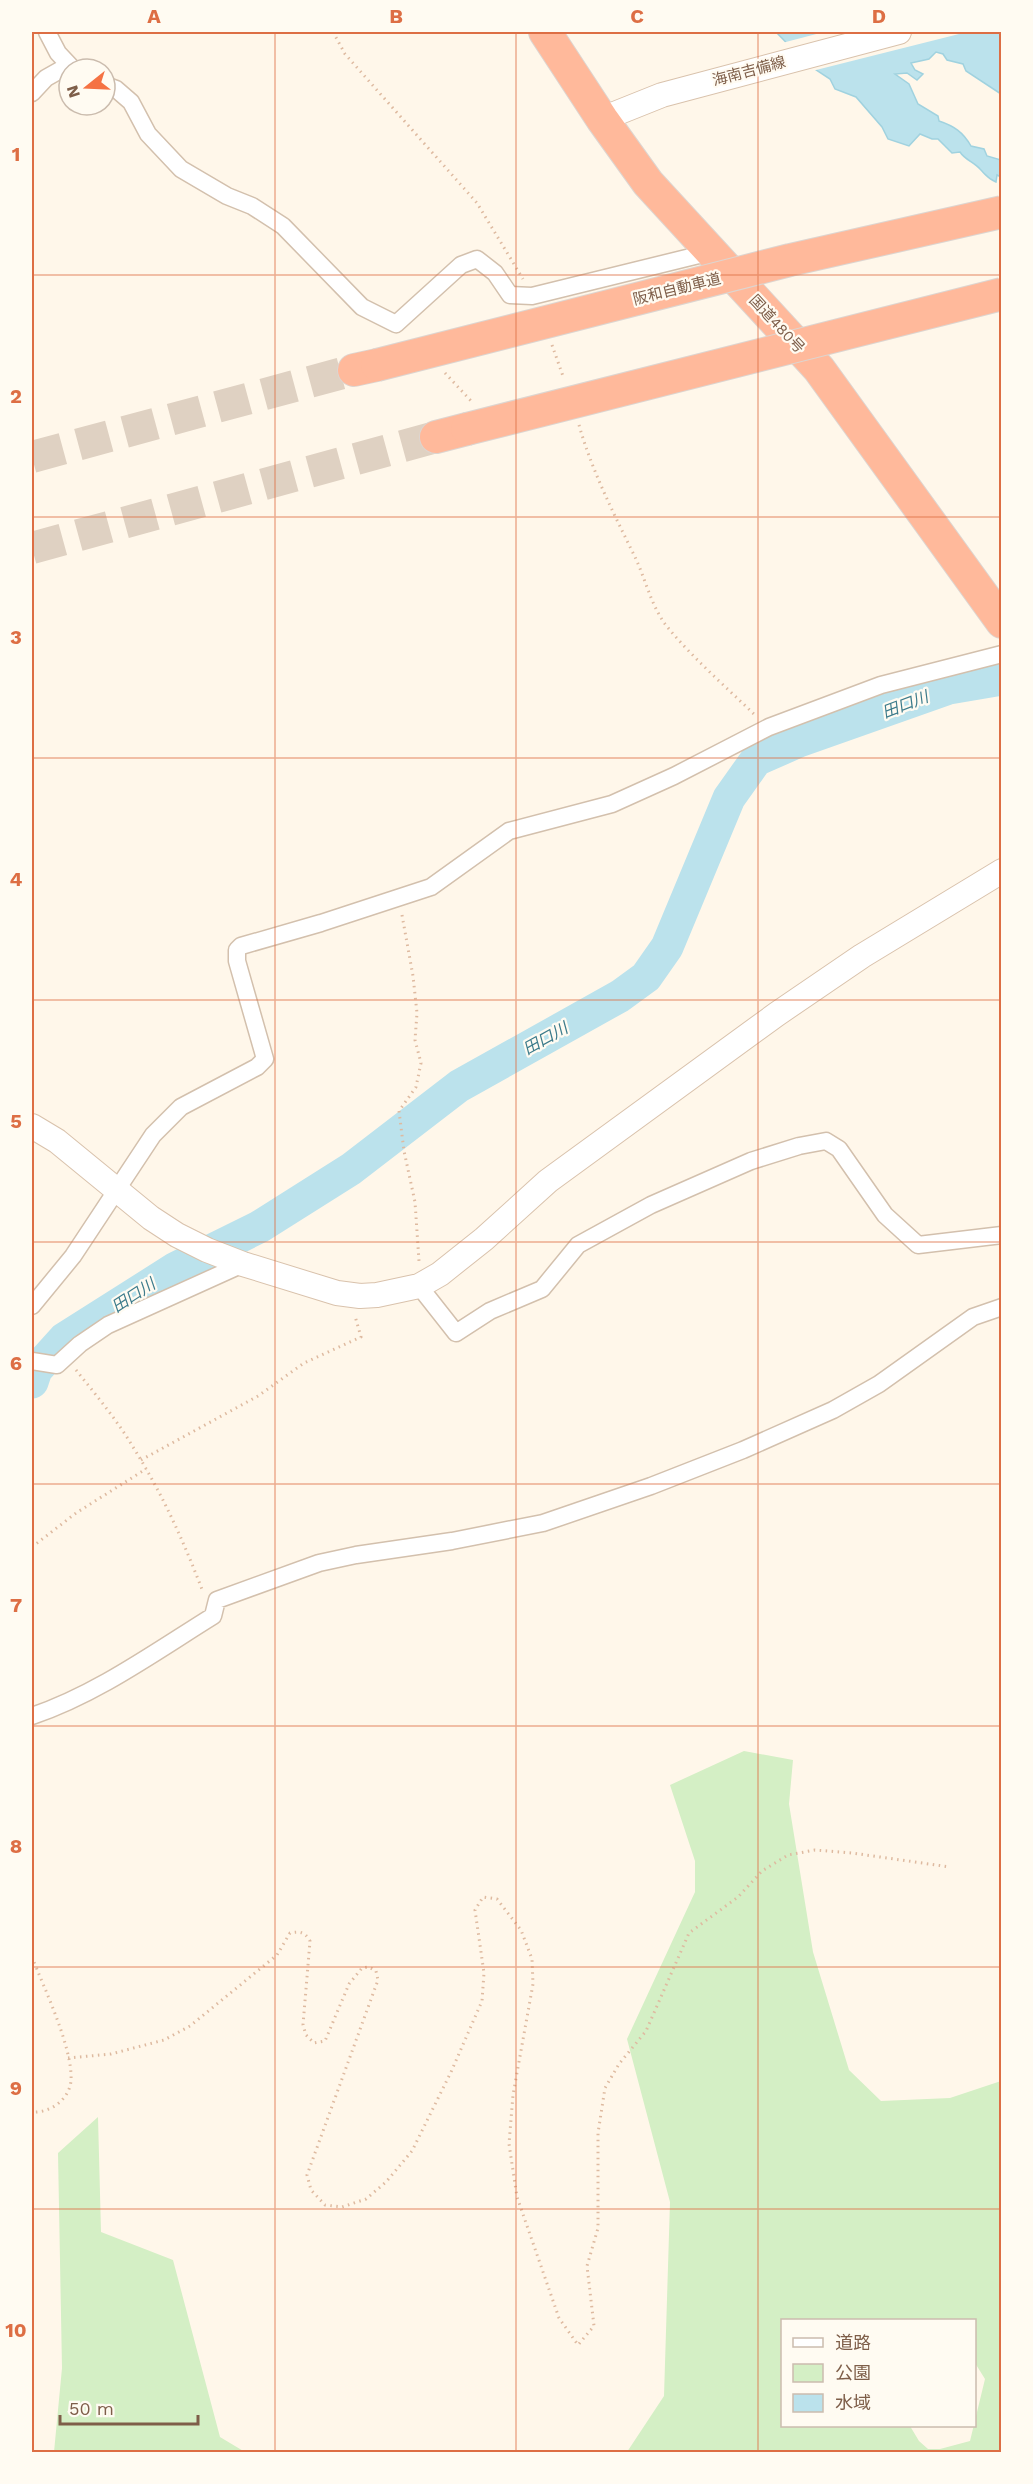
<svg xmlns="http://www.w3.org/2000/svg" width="1033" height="2484" font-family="'Work Sans','Noto Sans JP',sans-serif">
<rect width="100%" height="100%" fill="#fff7ea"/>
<path fill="#d4efc5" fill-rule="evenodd" d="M744,1751L793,1760L789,1804L813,1952L849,2070L881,2101L950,2098L1001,2081V2452H627L664,2396L670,2202L627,2039L695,1892V1861L670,1785ZM782,2320H974L975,2363L985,2379L970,2441L940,2449H928L919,2441L910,2426H782Z
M98,2117L101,2232L173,2260L220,2437L245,2452H54L62,2368L58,2153Z"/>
<path fill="#bbe2ec" stroke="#a0d2df" stroke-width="1.5" d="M776,32H1001V94L966,71L963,64L947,60L943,54L936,52L929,59L911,63L915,70L923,74L917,80L907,73L895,74L909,84L918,104L938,116L939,121C954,126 963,132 971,146L984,149L987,156L1001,160V177L997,175L996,182C987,178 986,175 980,169C974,162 965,160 960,152L952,153L938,139H932L920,134L909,146L888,139L882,127L856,97L835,89L830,79L807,64Z"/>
<path fill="#fff7ea" d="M824,32H967L812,71L782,43Z"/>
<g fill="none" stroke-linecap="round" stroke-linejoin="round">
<path stroke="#bbe2ec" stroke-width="33" d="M32,1382L36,1370L64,1339L176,1268L259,1227L351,1169L459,1086L620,996L646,977L667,947L729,798L756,760L799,741L949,688L1002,679"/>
<path stroke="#dfd1c2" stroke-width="32" stroke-dasharray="32 16" stroke-linecap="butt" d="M32,457L354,370
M32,548L436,437"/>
<g stroke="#d3c0ad" stroke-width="19">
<path id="street" d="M47,32L58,53L73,69
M105,85L116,89L131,102L148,134L181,169L227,196L252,206L283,226L362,307L396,324L461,265L477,259L495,273L510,295L532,296L711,252
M32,93L46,78L69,65
M419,1286L456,1333L490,1311L542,1289L578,1245L651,1205L751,1161L799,1146L826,1141L839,1149L885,1215L918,1245L1002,1235
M32,1306L73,1256L153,1135L181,1107L257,1067L265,1059L237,961V950L241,946L321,923L431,887L509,831L612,804L674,776L769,727L881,685L1002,654
M32,1361L57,1365L80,1344L108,1325L243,1264
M32,1716C97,1694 155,1652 213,1616L217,1600L319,1563L356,1555L452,1541L543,1523L651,1486L743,1450L833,1410L879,1384L973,1317L1002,1307"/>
</g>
<g stroke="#d9c2ac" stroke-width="26">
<path id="secondary" d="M602,119L662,95L899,32
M32,1126L57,1141L151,1218L177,1235L207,1250L243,1264L337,1293L360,1296L377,1295L419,1286L440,1274L484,1239L548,1181L777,1014L862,956L1002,871"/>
</g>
<g stroke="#ddd5d0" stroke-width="34">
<path id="highway" d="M545,32L602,119L648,183L819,369L1002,622
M354,370L377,365
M436,437L467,429"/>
</g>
<path stroke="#debaa0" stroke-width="3" stroke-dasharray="1.5 4.5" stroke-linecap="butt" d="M333,32L345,54L477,203L523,279
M552,345L564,379
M445,373L473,403
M579,425C592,471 613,512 634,555C646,579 651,608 669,629C695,660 727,688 756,716
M402,915L413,976L417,1013L415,1040L421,1063L416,1087L399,1111L404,1151L415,1202L419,1261
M76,1370C96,1395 117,1420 133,1447C162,1493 184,1542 203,1592
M141,1460L258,1396L304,1363L361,1337L355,1316
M32,1547L76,1513L146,1469
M32,1957C44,1988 73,2048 71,2081C69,2100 50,2113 32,2112
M68,2058L111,2054L164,2040L190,2026L277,1955L290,1933C300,1931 305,1932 310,1941L303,2025L306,2035L314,2043L325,2041L349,1984L362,1968L369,1967L376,1971L378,1980L307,2175L311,2190L325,2205L342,2207L366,2199L386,2182L412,2151L451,2072L482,2001L484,1973L475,1910L483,1897L497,1899L521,1930L532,1959L533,1984L513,2095L509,2144L517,2197L559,2318L578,2345L594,2326L587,2266L598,2228V2133L605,2088L619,2064L646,2031L689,1933L738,1897L762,1871L788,1855L815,1850L852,1853L950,1867"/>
<use href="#street" stroke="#fff" stroke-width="16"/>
<use href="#secondary" stroke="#fff" stroke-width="24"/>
<use href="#highway" stroke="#ffb99b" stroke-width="32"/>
<g stroke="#ddd5d0" stroke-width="34" stroke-linecap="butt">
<path id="highway-bridge" d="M377,365L790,260L1002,212
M467,429L1002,294"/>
</g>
<use href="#highway-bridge" stroke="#ffb99b" stroke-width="32"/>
</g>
<path fill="none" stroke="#dd6e44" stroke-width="1.5" stroke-opacity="0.55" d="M275,32V2452M516,32V2452M758,32V2452M32,275H1002M32,517H1002M32,758H1002M32,1000H1002M32,1242H1002M32,1484H1002M32,1726H1002M32,1967H1002M32,2209H1002"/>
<g text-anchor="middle" stroke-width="4.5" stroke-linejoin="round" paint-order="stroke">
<g font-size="15" fill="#7e5e49" stroke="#fffbf2">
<text transform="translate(749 71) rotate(-15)" y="5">海南吉備線</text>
<text transform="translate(677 289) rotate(-14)" y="5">阪和自動車道</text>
<text transform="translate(777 324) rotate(47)" y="5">国道480号</text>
</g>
<g font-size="16" font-style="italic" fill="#3c7b8b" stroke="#fffbf2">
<text transform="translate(905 704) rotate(-21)" y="6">田口川</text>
<text transform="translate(545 1038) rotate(-29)" y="6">田口川</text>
<text transform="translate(133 1295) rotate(-33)" y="6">田口川</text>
</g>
</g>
<rect width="1033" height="2484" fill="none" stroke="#fffbf2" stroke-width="66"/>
<rect x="781" y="2319" width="195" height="108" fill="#fffbf2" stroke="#cbbcae" stroke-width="1.5"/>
<rect x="793" y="2338" width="30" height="9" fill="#ffffff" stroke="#cbbcae" stroke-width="1.5"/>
<text x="835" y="2349" font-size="18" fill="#7e5e49">道路</text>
<rect x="793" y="2364" width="30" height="18" fill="#d4efc5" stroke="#cbbcae" stroke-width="1.5"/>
<text x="835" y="2379" font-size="18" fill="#7e5e49">公園</text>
<rect x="793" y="2394" width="30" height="18" fill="#bbe2ec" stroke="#cbbcae" stroke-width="1.5"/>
<text x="835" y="2409" font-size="18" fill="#7e5e49">水域</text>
<g transform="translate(87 87) rotate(252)"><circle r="28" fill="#fffbf2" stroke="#cbbcae" stroke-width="1.5"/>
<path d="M0-4.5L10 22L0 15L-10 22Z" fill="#f57243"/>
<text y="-9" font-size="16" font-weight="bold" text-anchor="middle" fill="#7e5e49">N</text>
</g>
<path d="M60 2415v9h138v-9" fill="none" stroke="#7e5e49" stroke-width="3"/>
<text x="69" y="2415" font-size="18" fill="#7e5e49" stroke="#fffbf2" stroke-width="4.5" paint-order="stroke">50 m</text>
<rect x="33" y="33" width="967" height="2418" fill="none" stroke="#dd6e44" stroke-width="2"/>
<g font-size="20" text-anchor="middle" font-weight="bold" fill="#dd6e44">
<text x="154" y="23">A</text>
<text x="396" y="23">B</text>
<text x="637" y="23">C</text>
<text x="879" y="23">D</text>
<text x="16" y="161">1</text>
<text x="16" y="403">2</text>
<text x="16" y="644">3</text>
<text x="16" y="886">4</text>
<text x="16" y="1128">5</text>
<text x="16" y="1370">6</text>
<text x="16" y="1612">7</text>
<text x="16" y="1853">8</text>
<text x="16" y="2095">9</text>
<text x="16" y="2337">10</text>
</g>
</svg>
